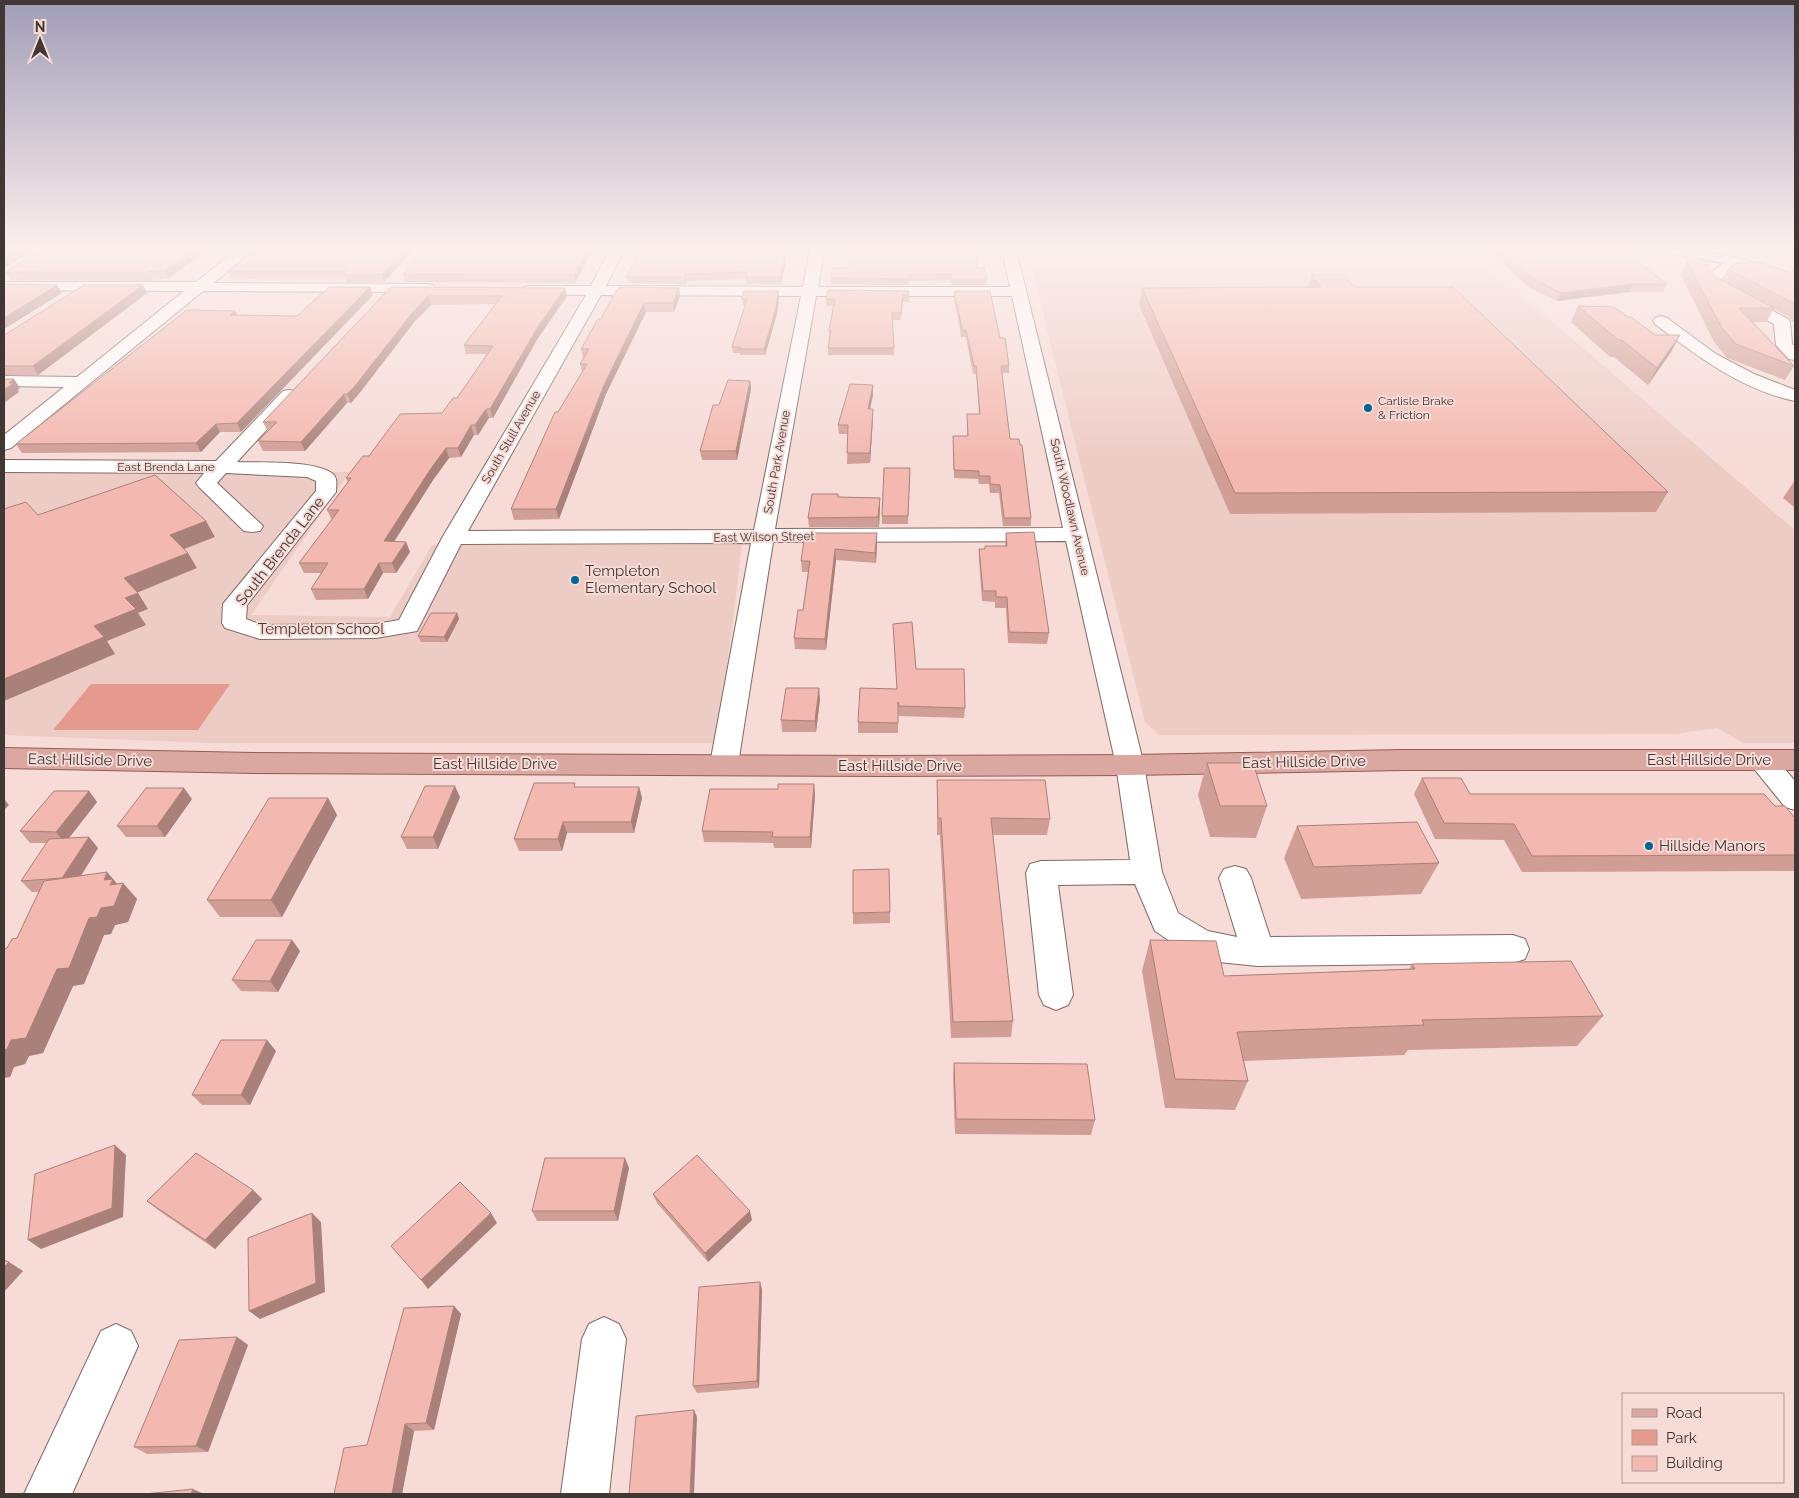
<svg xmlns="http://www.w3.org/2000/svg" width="1799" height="1498" font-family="Raleway,sans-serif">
<rect width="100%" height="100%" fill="#f6dbd7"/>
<path fill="#eeccc6" d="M1486,265L1795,530V743H1743L1717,728L1676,734L1159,735L1145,722L1031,266Z
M350,472L251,615L390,617L432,545H742L718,743H210L4,735V473Z"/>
<path fill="#e6998e" d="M91,684H230L198,730H53Z"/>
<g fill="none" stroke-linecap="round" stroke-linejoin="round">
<g stroke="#816965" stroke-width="2">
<path id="minor" d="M236,250H252L214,283L428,284L433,285L435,288L433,291L428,292L203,291L11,448L4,450V435L64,387L4,386V376L77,377L184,291L4,290V282H196Z
M610,250H624L606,286L803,287L810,250H824L818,287H1010L1002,250H1016L1144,765L1162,872L1178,913L1208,931L1237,937L1219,878L1224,869L1235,866L1246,869L1251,878L1270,937L1513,935L1525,939L1529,949L1525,959L1513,963L1258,966L1218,962L1186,952L1155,931L1135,884L1058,885L1073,995L1068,1005L1056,1010L1044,1005L1039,995L1026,873L1030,864L1041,861L1130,860L1116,765L1066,541L773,542L738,764L734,771L724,774L714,771L710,764L751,543L461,544L417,631L376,638L260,639L225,628L222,623L223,604L316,491V481L307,477L226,473L217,483L263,526L260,531L252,532L244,531L199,487L196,483L204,473L4,472V460L216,461L283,391L289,390L295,391L298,395L295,399L237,462C260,463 316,460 333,474C338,478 336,486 336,492L247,605L246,619L262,625L376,624L399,620L442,538L586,295L529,294L524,293L522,290L524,287L529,286H591ZM601,295L801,296L754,530L468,531ZM816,296H1012L1063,528L775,529Z
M1667,250C1712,250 1754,259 1795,278V287L1737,267L1718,281L1788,319L1790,322L1792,344L1795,346V360L1789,359L1776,345L1774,324L1708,288L1703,280L1723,263L1674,254Z
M1661,316L1667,318L1716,354L1754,374L1795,390V401C1742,390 1698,357 1655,324L1653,321L1655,318Z
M1761,750L1771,753L1795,781V810L1785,807L1747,760L1751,753Z
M604,1317L619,1324L626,1339L609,1494H561L582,1339L589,1324Z
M116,1324L131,1331L138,1346L72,1494H24L101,1331Z"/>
</g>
<g stroke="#955b52" stroke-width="2">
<path id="major" d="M4,748L254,753L883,756L1130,755L1403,750H1795V770H1403L1130,775L883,776L254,773L4,768Z"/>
</g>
<use href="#minor" fill="#fff" fill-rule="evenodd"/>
<use href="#major" fill="#daa8a1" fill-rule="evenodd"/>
</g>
<path fill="#d19e96" d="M207,250L168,279H152V281L11,280L6,272Z
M253,250H414L384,282H346L345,279H231L228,271L254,251Z
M593,250L575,283L405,282L403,274Z
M641,250H686L685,252L785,254L786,260L781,284H747L746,279L687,281L686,284L628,283L626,277Z
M1496,250H1623L1667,284L1663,292H1629L1557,301L1529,287L1494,256Z
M1687,262L1708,268L1714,276L1722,280L1728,269L1791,273L1795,265V322H1792L1789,317L1774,309L1766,322H1753L1794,366L1785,380L1727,358L1714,342L1681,275Z
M977,268L987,279L986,285H952L951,280L909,281V285L831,284V278Z
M1311,275L1668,492L1656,512L1230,514L1139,305L1142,288L1308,287Z
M391,287L567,296L538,338L493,418H489L478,435H474L461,457L449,458L433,480L394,542H406L410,552L396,573H383L368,599L316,600L311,589L321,573H304L299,563L332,520L327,510L348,483L346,478L369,456L442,413L457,398L487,354H466L464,345L495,304L431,305L415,321L358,395L351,403H347L305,451H263L258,441L268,432L263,422Z
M616,291L680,296L674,312H646L606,394L559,519L514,520L511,509L558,412L582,372L580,364L584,358H583L581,349L601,319Z
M778,291L779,297L777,314L765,355H740V353H733L732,347L745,305H743L742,299Z
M909,291V302H903L901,320H892L894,355H828V348L830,338H829V331L833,306H827L826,299Z
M954,291L1000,338L1009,366V373H1002L1010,439L1031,518V526H1003L999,493H990L989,484H979L978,479L954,478L953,436H967V414H979L976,374H973L966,337H961L957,311H956L954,298Z
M147,293L38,375H4V335Z
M373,295L241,432H220L201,452L22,453L16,444L235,311L237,315L297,316Z
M1578,306L1628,317L1655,335H1680L1671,352L1648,385L1614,357H1610L1571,322Z
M750,381L751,389L737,460H702L700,451Z
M873,385V395L870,409L873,418L870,463L847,464L848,434H839L838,425Z
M910,468L908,524H882V516Z
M1795,480V508L1783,498Z
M838,497L880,498L879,527H809L808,518Z
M877,533V544L876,563L836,560L826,650L795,649L794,638L803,610L808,572H802L801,561Z
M1006,533L1049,633L1047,644L1008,643L1006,608H995V602L982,601L979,560V549H985V546H1005Z
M457,613L459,619L447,642H421L418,636Z
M893,624L916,669L965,708L964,718L899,716L898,712V733H858V722L897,689Z
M820,699L816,732H782L781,720Z
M1207,763L1267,806L1256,838L1210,837L1198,795Z
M1422,778L1470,794L1775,806L1795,818V871L1522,872L1504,840L1435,839L1414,794Z
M937,780L1050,819L1047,835H993L1013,1021L1011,1037L951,1038L940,835H937Z
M814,784L815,795L811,848H774L773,843L704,842L702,831L778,789Z
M576,787H639L642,798L634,833H567L562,851H519L514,839Z
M89,791L97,802L69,838L98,848L81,876L117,884L123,883L137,899L128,922L115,925L111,934L104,935L84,984L73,986L43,1053L29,1056L25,1064L14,1067L10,1077L7,948L17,938L39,892H32L21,881L47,843H30L20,831Z
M460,797L438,849H407L401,837Z
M328,798L337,815L282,917H220L207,900Z
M192,799L165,837H126L117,826Z
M1297,826L1439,863L1421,894L1301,899L1284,858Z
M890,912V923L853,924V913Z
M292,940L300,951L278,992L241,991L232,980Z
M1150,940L1224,976L1409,969L1412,964L1603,1016L1577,1046L1408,1050L1404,1055L1244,1061L1248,1081L1235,1110L1165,1108L1142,971Z
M276,1051L250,1105H202L192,1095Z
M954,1063L1095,1120L1091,1135L955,1134L953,1079Z
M629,1168L618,1221H537L532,1211Z
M253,1190L262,1199L215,1249L158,1210L147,1201Z
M653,1194L752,1220L708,1262L657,1203Z
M760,1282L762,1290L759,1388L697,1393L693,1386Z
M454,1306L461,1314L434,1430L414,1431L402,1494H334L367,1445Z
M237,1337L248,1345L208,1452L147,1454L134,1447Z"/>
<path fill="#aa817a" d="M17,250H34L4,268V258Z
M193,250H207L168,279L164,271Z
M405,250H414L384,282L382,274Z
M587,250H593L575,283L574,275Z
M785,254L786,260L781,284L780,277Z
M686,274L687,281L686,284L685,277Z
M1633,284L1629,292L1557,301L1561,293Z
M57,285L62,293L4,329V318Z
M143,285L147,293L38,375L33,366Z
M370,287L373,295L241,432L237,423Z
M565,288L567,296L538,338L493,418L490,409L536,330Z
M679,288L680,296L674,312L673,303Z
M778,291L779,297L777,314L765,355L764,349Z
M428,296L431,305L415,321L358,395L351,403L347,394L413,312Z
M644,303L646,312L606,394L559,519L556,509L604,385Z
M235,311L239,319L230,315Z
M1680,335L1671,352L1648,385L1657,368Z
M14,379L20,388L18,390L19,392L4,403V390L9,383Z
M750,381L751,389L737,460L736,451Z
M873,385V395L868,418V409Z
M344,394L347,403L305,451L301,442Z
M486,409L489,418L478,435L475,425Z
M873,409V418L870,463V453Z
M216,424L220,432L201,452L196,443Z
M471,425L474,435L461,457L458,448Z
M446,448L449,458L433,480L388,551L384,541L430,470Z
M880,498V507L879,527L878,517Z
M206,521L215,537L179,551L170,535Z
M877,533V544L876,563L875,553Z
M406,542L410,552L396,573L392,563Z
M835,549L836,560L826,650L825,639Z
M188,553L197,568L134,594L124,578Z
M379,563L383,573L368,599L364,589Z
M138,593L148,609L138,613L146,625L107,641L115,654L4,701V679L94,626L125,598Z
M457,613L459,619L447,642L444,637Z
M819,688L820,699L816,732L815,721Z
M814,784L815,795L811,848L810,837Z
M455,786L460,797L438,849L433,837Z
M639,787L642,798L634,833L631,822Z
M184,788L192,799L165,837L157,826Z
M89,791L97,802L65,843L56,832Z
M328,798L337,815L282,917L271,900Z
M4,799L9,805L4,810Z
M563,822L567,833L562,851L558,839Z
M89,837L98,848L72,890L62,878Z
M107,872L121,888L123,883L137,899L128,922L115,925L111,934L104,935L84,984L73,986L43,1053L29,1056L25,1064L14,1067L10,1077L4,1078V1050L11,1040L57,969L104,880Z
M292,940L300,951L278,992L270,981Z
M267,1040L276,1051L250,1105L241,1095Z
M115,1145L126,1155L123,1217L41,1249L28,1240Z
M625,1158L629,1168L618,1221L614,1211Z
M253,1190L262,1199L215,1249L205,1240Z
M750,1211L752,1220L708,1262L705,1253Z
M312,1213L321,1222L325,1292L260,1319L249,1311Z
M491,1213L497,1223L428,1289L421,1280Z
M9,1262L23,1271L4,1292V1267Z
M760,1282L762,1290L759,1388L757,1381Z
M454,1306L461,1314L434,1430L426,1423Z
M237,1337L248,1345L208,1452L196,1446Z
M694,1410L697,1417L694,1494H690Z
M405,1424L414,1431L402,1494H392Z
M193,1489L204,1494H191Z"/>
<path fill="#f3b8af" stroke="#aa817a" d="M4,250H17L4,258Z
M42,250H193L164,271H148V273L6,272Z
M256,250H405L382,274H343L346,271H228Z
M425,250H587L574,275L403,274Z
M641,250H682V252H750V250H781L780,254H785L780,277H746L747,272L686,274L685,277H626Z
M851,250H975L977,268H984L987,279H952L951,274L909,275V279L831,278L833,268H849Z
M1499,250H1623L1667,284H1633L1561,293L1532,278Z
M1693,258L1699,265L1710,264L1708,268L1714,276L1774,308H1739L1794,366L1736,344L1722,328L1687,262Z
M1758,262L1795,274V304L1728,269L1736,263Z
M1311,275H1343L1354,287H1453L1668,492L1235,493L1142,288L1321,287Z
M4,284L57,285L4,318Z
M84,285H143L33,366H4V335L6,334Z
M329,287H370L237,423L216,424L196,443L16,444L187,310L235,311L230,315L297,316Z
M391,287L565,288L536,330L490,409H486L475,425H471L458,448H446L430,470L384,541L406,542L392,563H379L364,589H311L328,563H299L339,510H327L351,478H346L363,456H369L400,414L442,413L453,398H457L493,346L464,345L502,296H428L413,312L355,386L347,394H344L301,442L258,441L277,422H263Z
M620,287L679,288L673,303H644L604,385L556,509H511L555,412H558L587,364H580L589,349H581L598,319H601L616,291Z
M828,290L909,291V295H903L901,313H892L894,348H828L831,331H829L835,299H826Z
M744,291H778L776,308L764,349H740V347H732L747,299H742Z
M954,291H990L1000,338H1005L1009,366H1001L1010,439H1019L1020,445H1022L1031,518H1004L1000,485L990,484V476H979V471L954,470L953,436H968L967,414H980L976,366H974L966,330H962L957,304H956Z
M1578,306L1614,307L1628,317H1631L1655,335H1680L1657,368L1622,340H1618Z
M4,379H14L9,383H14L4,390Z
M728,380L750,381L736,451H700L713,405H719Z
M850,384L873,385L868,409H873L870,453H847L848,425H838Z
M884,468H910L908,516H882Z
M155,475L206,521L170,535L188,553L124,578L138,593L125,598L136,609L94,626L104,637L4,679V509L26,502L38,515Z
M812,494H838V497L880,498L878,517L808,518Z
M1034,532L1049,633L1009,632L1007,597H996V591H983L979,549H985V546H1007L1006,533Z
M805,533H877L875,553L835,549L825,639L794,638L798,610H803L810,561H801Z
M431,613H457L444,637L418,636Z
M912,622L916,669H964L965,708L899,706L898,702V723L858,722L860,688L897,689L893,624Z
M786,688H819L815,721L781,720Z
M1207,763H1253L1267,806H1220Z
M1422,778H1461L1470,794H1764L1775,806H1785L1795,818V855L1532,856L1514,824L1444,823Z
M937,780H1045L1050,819L991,818L1013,1021L953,1022L941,818H938Z
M534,783H575L574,787H639L631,822H563L558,839H514Z
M778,784H814L810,837H772L773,832L702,831L710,789H778Z
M425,786H455L433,837H401Z
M146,788H184L157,826H117Z
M54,791H89L56,832L20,831Z
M269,798H328L271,900H207Z
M1417,822L1439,863L1314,867L1297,826Z
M89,837L62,878L21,881L49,839Z
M889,869L890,912L853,913V870Z
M107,872L104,880L113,879L110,885L123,883L114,906L101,908L97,917L89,918L69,968L57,969L26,1038L11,1040L7,1049L4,1050V949L7,948L12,939L17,938L44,881Z
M256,940H292L270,981L232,980Z
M1150,940L1216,941L1224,976L1415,969L1412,964L1571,961L1603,1016L1422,1020L1424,1025L1237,1032L1248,1081L1175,1079Z
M221,1040H267L241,1095H192Z
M954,1063L1087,1064L1095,1120L956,1119Z
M115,1145L112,1208L28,1240L35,1174Z
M196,1153L253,1190L205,1240L147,1201Z
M697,1155L750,1211L705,1253L653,1194Z
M545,1158H625L614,1211H532Z
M460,1182L491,1213L421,1280L391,1246Z
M312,1213L316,1283L249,1311L248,1238Z
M4,1260L9,1262L4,1267Z
M760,1282L757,1381L693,1386L699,1287Z
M454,1306L426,1423L405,1424L392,1494H334L344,1448L367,1445L404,1308Z
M237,1337L196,1446L134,1447L179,1340Z
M694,1410L690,1494H629L636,1416Z
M193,1489L191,1494H145Z"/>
<linearGradient id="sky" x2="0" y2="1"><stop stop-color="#a19db7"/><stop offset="0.54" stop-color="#fbefed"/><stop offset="1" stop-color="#fbefed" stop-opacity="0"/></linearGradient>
<rect width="1799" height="460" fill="url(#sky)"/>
<g fill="#036594" stroke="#f6dbd7" stroke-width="2">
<circle cx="1368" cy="408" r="5"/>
<circle cx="575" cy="580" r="5"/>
<circle cx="1649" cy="846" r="5"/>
</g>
<g text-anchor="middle" stroke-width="4" stroke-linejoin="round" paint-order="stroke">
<g font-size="12" fill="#413735" stroke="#f6dbd7" text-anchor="start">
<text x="1378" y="405">Carlisle Brake<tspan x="1378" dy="14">&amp; Friction</tspan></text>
</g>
<g font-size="12" fill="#413735" stroke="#f6dbd7">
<text transform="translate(511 437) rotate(-60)" y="4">South Stull Avenue</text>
<text transform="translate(777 462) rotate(-80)" y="4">South Park Avenue</text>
<text x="166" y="471">East Brenda Lane</text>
<text transform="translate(1070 507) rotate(77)" y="4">South Woodlawn Avenue</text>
<text transform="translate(764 537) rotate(-1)" y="4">East Wilson Street</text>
</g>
<g font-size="15" fill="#413735" stroke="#f6dbd7">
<text transform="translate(280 551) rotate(-52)" y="5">South Brenda Lane</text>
<text x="321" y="634">Templeton School</text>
<text transform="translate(90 760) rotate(1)" y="5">East Hillside Drive</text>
<text x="1709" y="765">East Hillside Drive</text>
<text transform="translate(1304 762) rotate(-1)" y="5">East Hillside Drive</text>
<text x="495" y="769">East Hillside Drive</text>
<text x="900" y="771">East Hillside Drive</text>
</g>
<g font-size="15" fill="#413735" stroke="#f6dbd7" text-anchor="start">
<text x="585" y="576">Templeton<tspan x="585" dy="17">Elementary School</tspan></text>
<text x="1659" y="851">Hillside Manors</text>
</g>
</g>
<rect width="1799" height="1498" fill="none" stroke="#413735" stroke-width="10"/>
<rect x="1622" y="1393" width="162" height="90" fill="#f6dbd7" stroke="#ae9996"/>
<rect x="1632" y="1409" width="25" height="8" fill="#daa8a1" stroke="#ae9996"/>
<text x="1666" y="1418" font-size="15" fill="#413735">Road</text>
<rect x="1632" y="1430" width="25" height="15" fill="#e6998e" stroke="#ae9996"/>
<text x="1666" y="1443" font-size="15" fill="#413735">Park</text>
<rect x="1632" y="1456" width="25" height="15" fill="#f3b8af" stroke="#ae9996"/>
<text x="1666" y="1468" font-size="15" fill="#413735">Building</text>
<g transform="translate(40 40)" stroke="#f6dbd7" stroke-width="4" paint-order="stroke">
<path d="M0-4L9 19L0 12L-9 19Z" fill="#413735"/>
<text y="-8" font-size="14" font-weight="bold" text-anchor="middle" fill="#413735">N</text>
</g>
</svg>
